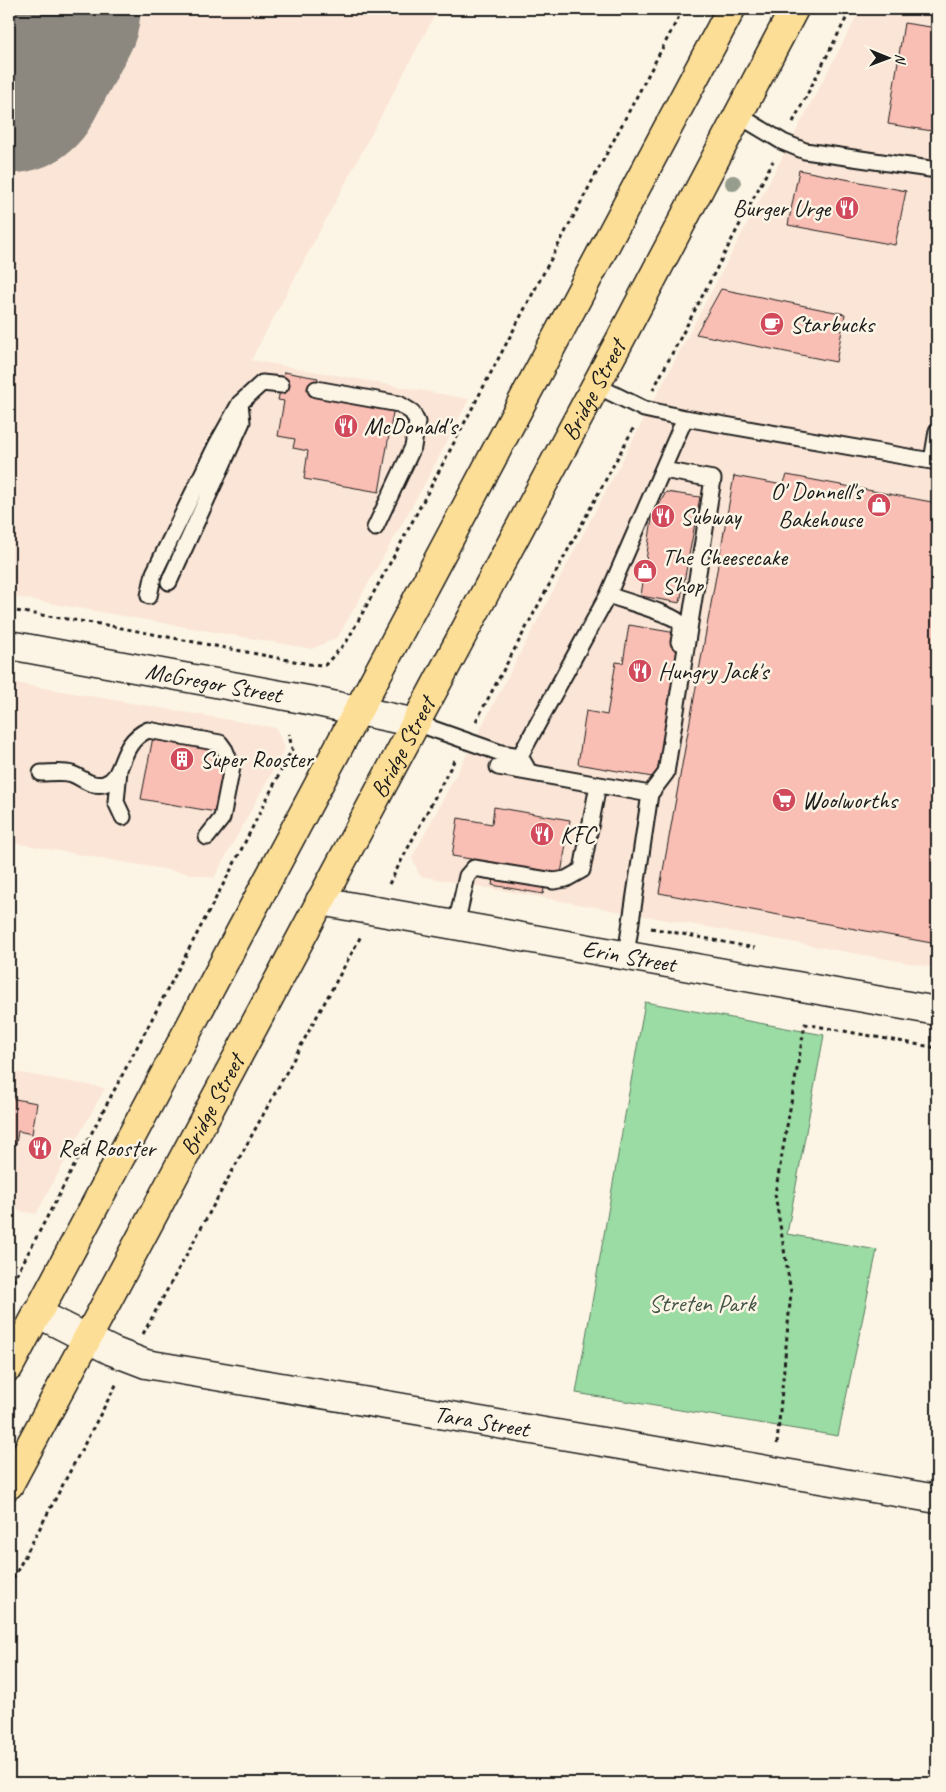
<svg xmlns="http://www.w3.org/2000/svg" width="946" height="1792" font-family="Caveat,sans-serif">
<rect width="100%" height="100%" fill="#fcf5e5"/>
<filter id="ink" filterUnits="userSpaceOnUse"><feTurbulence type="fractalNoise" baseFrequency=".02" numOctaves="2"/><feDisplacementMap in="SourceGraphic" scale="10" xChannelSelector="R" yChannelSelector="G"/><feConvolveMatrix kernelMatrix="1 2 1 2 8 2 1 2 1" color-interpolation-filters="sRGB"/></filter>
<g filter="url(#ink)">
<path fill="#fbe5d6" d="M9,9H438L251,360L469,399L429,476L338,637L312,649L9,596Z
M869,9L937,10V968L420,876L412,858L858,14Z
M9,682L276,728L285,748L214,878L9,842V817L14,806L9,794Z
M9,1071L105,1088L36,1214L9,1209Z"/>
<path fill="#9bdba4" stroke="#5c7c60" d="M645,1002L824,1035L787,1234L877,1250L838,1436L576,1393Z"/>
<g fill="none" stroke-linecap="round" stroke-linejoin="round">
<path stroke="#8c8880" stroke-width="189" d="M9,79L46,9"/>
</g>
<path fill="#fabfb4" stroke="#1c1c1c" d="M904,23L937,28V100L932,131L888,124Z
M799,170L906,191L895,245L788,225Z
M721,289L845,314L836,362L696,334Z
M284,372L318,378L316,393L394,407L379,492L304,479L308,451L293,448L295,439L278,436L284,401L278,400Z
M787,475L937,503V944L659,893L734,476L783,485Z
M666,492L700,497L680,603L641,596L652,518Z
M629,625L682,634L658,778L578,764L586,711L607,715L616,662L623,663Z
M154,732L204,742L228,777L216,812L141,799Z
M494,807L570,820L561,874L547,871L543,894L492,885L496,863L452,856L458,818L492,824Z
M9,1098L37,1103L32,1134L18,1131L16,1144L9,1143Z"/>
<g fill="none" stroke-linecap="round" stroke-linejoin="round">
<g stroke="#1c1c1c" stroke-width="19">
<path id="lane" d="M738,115L783,142L805,151L937,170
M595,385L644,409L685,418L937,462
M316,389L399,404L412,412L417,422L413,447L375,528
M932,461L937,431
M169,582L242,422L240,403
M608,595C621,600 672,614 679,622C683,627 680,636 679,642
M149,596L154,573L216,446L240,403L262,383L281,385
M416,723L501,753L520,756
M498,767L650,794L626,955
M119,770L116,802L123,817
M529,772L520,756L608,595L685,418
M41,773C50,773 63,771 72,774C83,778 90,787 104,784C126,778 117,744 148,730L220,743L225,750L232,767L222,818L207,837
M650,794L666,773L713,479L663,470
M456,925L467,876L474,868L554,881L566,879L582,870L598,785"/>
</g>
<g stroke="#1c1c1c" stroke-width="31">
<g id="street">
<path id="s1" d="M320,901L937,1011"/>
<path id="s2" d="M37,1313L112,1351L146,1364L937,1499"/>
</g>
</g>
<g stroke="#1c1c1c" stroke-width="31">
<g id="secondary">
<path id="s3" d="M9,645L308,700L416,723"/>
</g>
</g>
<g stroke="#1c1c1c" stroke-width="31">
<g id="highway">
<path d="M9,1367L731,9"/>
<path id="s4" d="M9,1485L620,340L794,9"/>
</g>
</g>
<path stroke="#1c1c1c" stroke-width="3" stroke-dasharray="4 4" stroke-linecap="butt" d="M872,9L874,15
M793,122L851,9
M653,390L773,161
M9,610L106,625L309,664L325,665L347,641L401,543L683,9
M476,721L634,427
M389,884L455,759
M651,928L755,948
M9,1289L235,862L292,749L289,734
M143,1334L361,936
M777,1444L791,1292L775,1194L805,1024L937,1048
M9,1586L117,1383"/>
<use href="#lane" stroke="#fcf5e5" stroke-width="15"/>
<use href="#street" stroke="#fcf5e5" stroke-width="28"/>
<use href="#secondary" stroke="#fcf5e5" stroke-width="28"/>
<use href="#highway" stroke="#fdde96" stroke-width="28"/>
</g>
<circle fill="#969d8d" cx="733" cy="183" r="8"/>
</g>
<defs>
<g id="restaurant-disc" transform="scale(1.25)"><circle r="9.5" fill="#d1495b" stroke="#fcf5e5"/><path d="M-5-6h1v4h1v-4h1v4h1v-4h1v5L-1.5 .5V6h-2V.5L-5-1ZM5-6V6H3V1.5H1.5Q1.5-4 5-6Z" fill="#fff"/></g>
<g id="cafe-disc" transform="scale(1.25)"><circle r="9.5" fill="#d1495b" stroke="#fcf5e5"/><path d="M-5.5-4.5H6V0H3Q3 3.5 0 3.5H-2.5Q-5.5 3.5-5.5 0ZM3-3.2v2h1.7v-2ZM-6 4.5H4V6H-6Z" fill="#fff"/></g>
<g id="shop-disc" transform="scale(1.25)"><circle r="9.5" fill="#d1495b" stroke="#fcf5e5"/><path d="M-5-2.5h2.3a2.7 3.5 0 0 1 5.4 0H5L5.5 6h-11ZM-1.5-2.5h3a1.5 2.3 0 0 0-3 0Z" fill="#fff"/></g>
<g id="building-disc" transform="scale(1.25)"><circle r="9.5" fill="#d1495b" stroke="#fcf5e5"/><path d="M-4-6H4V6H1V3H-1V6H-4ZM-2.5-4.3h1.7v1.8h-1.7ZM.8-4.3h1.7v1.8H.8ZM-2.5-1h1.7V.8h-1.7ZM.8-1h1.7V.8H.8Z" fill="#fff"/></g>
<g id="supermarket-disc" transform="scale(1.25)"><circle r="9.5" fill="#d1495b" stroke="#fcf5e5"/><path d="M-6-5.5h2.5l.6 2H6L4.5 2H-2.5L-4.4-4H-6ZM-1.5 3.2a1.3 1.3 0 1 0 .1 0ZM3 3.2a1.3 1.3 0 1 0 .1 0Z" fill="#fff"/></g>
</defs>
<g fill-rule="evenodd">
<use href="#restaurant-disc" x="847" y="208"/>
<use href="#cafe-disc" x="772" y="324"/>
<use href="#restaurant-disc" x="346" y="426"/>
<use href="#shop-disc" x="879" y="505"/>
<use href="#restaurant-disc" x="663" y="516"/>
<use href="#shop-disc" x="645" y="571"/>
<use href="#restaurant-disc" x="640" y="671"/>
<use href="#building-disc" x="182" y="759"/>
<use href="#supermarket-disc" x="784" y="800"/>
<use href="#restaurant-disc" x="542" y="834"/>
<use href="#restaurant-disc" x="40" y="1148"/>
</g>
<g text-anchor="middle" stroke-width="5" stroke-linejoin="round" paint-order="stroke">
<g font-size="24" fill="#1c1c1c" stroke="#fcf5e5" text-anchor="start">
<text x="830" y="216" text-anchor="end">Burger Urge</text>
<text x="790" y="332">Starbucks</text>
<text x="364" y="434">McDonald's</text>
<text x="862" y="499" text-anchor="end">O' Donnell's<tspan x="862" dy="28">Bakehouse</tspan></text>
<text x="680" y="524">Subway</text>
<text x="662" y="565">The Cheesecake<tspan x="662" dy="28">Shop</tspan></text>
<text x="658" y="679">Hungry Jack's</text>
<text x="200" y="767">Super Rooster</text>
<text x="802" y="808">Woolworths</text>
<text x="560" y="842">KFC</text>
<text x="58" y="1156">Red Rooster</text>
</g>
<g font-size="24" fill="#1c1c1c" stroke="#fcf5e5">
<text dy="8" stroke="none"><textPath href="#s4" startOffset="1241">Bridge Street</textPath></text>
<text dy="8" stroke="none"><textPath href="#s3" startOffset="208">McGregor Street</textPath></text>
<text dy="8" stroke="none"><textPath href="#s4" startOffset="836">Bridge Street</textPath></text>
<text dy="8" stroke="none"><textPath href="#s1" startOffset="314">Erin Street</textPath></text>
<text dy="8" stroke="none"><textPath href="#s4" startOffset="431">Bridge Street</textPath></text>
<text dy="8" stroke="none"><textPath href="#s2" startOffset="461">Tara Street</textPath></text>
</g>
<g font-size="24" fill="#425545" stroke="#fcf5e5">
<text x="702" y="1311">Streten Park</text>
</g>
</g>
<rect width="946" height="1792" fill="none" stroke="#fcf5e5" stroke-width="30"/>
<rect x="15" y="15" width="916" height="1762" fill="none" stroke="#1c1c1c" stroke-width="2" filter="url(#ink)"/>
<g transform="translate(888 58) rotate(91)" stroke="#fcf5e5" stroke-width="4" paint-order="stroke">
<path d="M0-4L9 19L0 12L-9 19Z" fill="#1c1c1c"/>
<text y="-8" font-size="14" font-weight="bold" text-anchor="middle" fill="#1c1c1c">N</text>
</g>
</svg>
